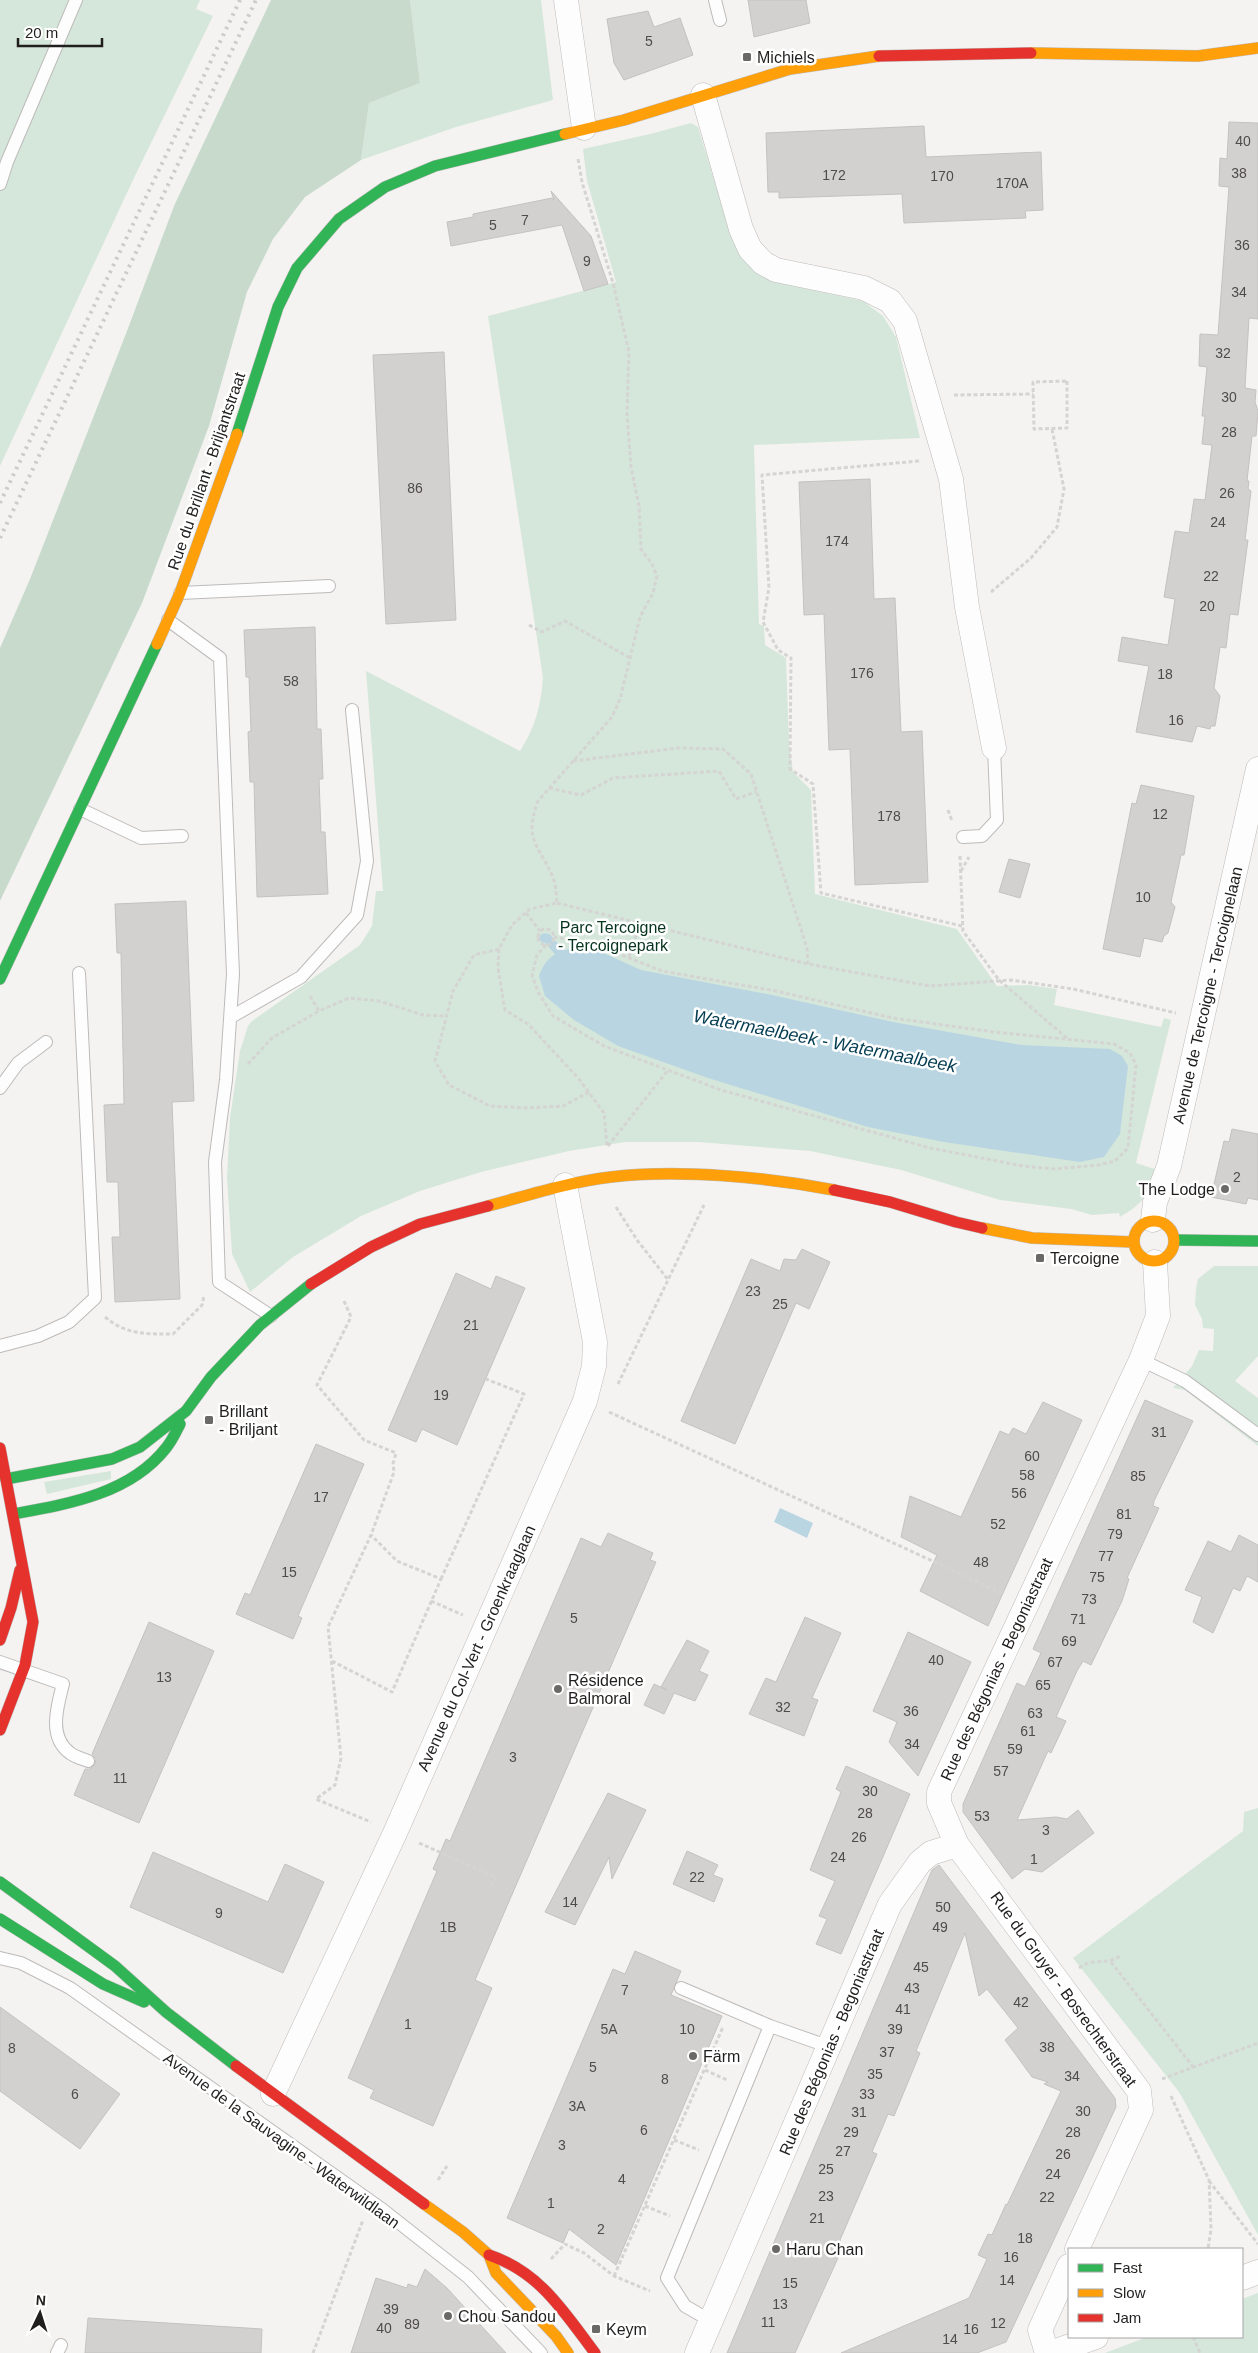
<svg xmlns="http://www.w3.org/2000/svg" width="1258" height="2353" font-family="Helvetica,sans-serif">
<rect width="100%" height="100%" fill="#f5f3f1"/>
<path fill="#d5e7da" d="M0,0H200L196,9L213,16L133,180L0,466Z
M410,0H541L553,100L456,127L361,160L369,103L420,83Z
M691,123L698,127L732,239L741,254L784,284L863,301L883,316L896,337L920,438L754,445L759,624L764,626L765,645L786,658L789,743L793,772L811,790L815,894L957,929L997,986L1028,985L1057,989L1054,1005L1161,1027L1164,1018L1171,1020L1136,1163L1158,1170C1148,1195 1143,1204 1120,1217L1119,1213L1092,1215L1071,1209L1000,1200L901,1170L810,1151L698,1142H625L569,1151L481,1172L420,1191L361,1216L293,1257L250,1292L232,1254L227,1178L230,1118L240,1051L248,1026L252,1021L360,945L372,926L376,891H383L366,671L520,751C535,728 541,705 543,678L488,316L616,282L587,181L583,149L650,134Z
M1214,1266H1258V1356L1235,1381L1258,1398V1446L1185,1390L1173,1388L1192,1366L1199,1350L1213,1351L1214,1329L1203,1328L1202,1319L1195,1305L1196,1288L1198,1279Z
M111,1471V1479L47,1494L44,1482Z
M1258,1808V2235L1179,2092L1073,1958L1243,1831L1244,1812Z
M1258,2293V2353H1105L1147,2337H1242V2299Z"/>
<path fill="#c7dacc" d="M271,0H410L420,83L369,103L361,160L305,197L273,239L247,292L209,426L142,603L0,901V648L30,579L127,331L174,206Z"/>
<path fill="#bad5e2" d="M578,948L599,951L641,970L772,995L893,1022L1021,1045L1110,1049L1122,1056L1128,1066L1120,1134L1104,1157L1080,1162L944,1142L868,1127L708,1078L618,1046L574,1020L545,996L539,976C546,956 558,950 578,948Z
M780,1508L813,1523L807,1538L774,1522Z"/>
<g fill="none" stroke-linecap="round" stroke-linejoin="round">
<path stroke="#bad5e2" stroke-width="9" d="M544,938H547L559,952L568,958"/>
</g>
<path fill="#d3d1d0" stroke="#c4c2c1" d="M748,0H806L810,23L754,37Z
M648,11L654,27L680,18L693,55L624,80L614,63L607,19Z
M1229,122L1258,123V319L1249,318L1245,388L1256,390L1255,402L1258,411L1256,436H1252L1247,481H1249L1248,489L1251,491L1245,540H1248L1238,615L1230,614L1226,648L1220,647L1214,688L1220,696L1215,726H1211L1210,729L1197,726L1192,742L1136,732L1149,666L1118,661L1122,637L1168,645L1175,599L1164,597L1175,531L1189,533L1194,499L1205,500L1212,445L1202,444L1205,416H1202L1207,367L1199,366L1200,334L1218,335L1229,187L1219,186L1220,158L1227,159Z
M924,126L926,157L1041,152L1043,210L1025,211L1026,218L904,223L902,194L779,198V192H768L766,133Z
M551,191L591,236L608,284L584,291L562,225L451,246L447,222L473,217V214L552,198L554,200Z
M444,352L456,620L386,624L373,355Z
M870,479L874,599L895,598L901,732L922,731L928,882L855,885L850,749L829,750L824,614L804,615L799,482Z
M315,627L317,729H321L323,779H319L321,832H325L328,894L257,897L254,782H250L248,732L251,731L249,677H246L244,630Z
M1141,785L1194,796L1184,855H1181L1171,902L1175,907L1168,933L1164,936L1162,942L1144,938L1140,957L1103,949L1132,803L1136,804Z
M1009,859L1030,864L1020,898L999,892Z
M186,901L194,1101L172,1102L180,1299L115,1302L112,1237H120L118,1182H107L104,1105L124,1104L121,953H117L115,904Z
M1232,1129L1258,1134V1200L1248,1198L1246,1204L1211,1197L1224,1141L1229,1142Z
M802,1249L830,1262L809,1309L796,1303L735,1444L681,1421L751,1259L780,1271L784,1259L796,1260Z
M456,1273L491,1289L496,1276L525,1288L457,1445L422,1429L416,1442L388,1430Z
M1145,1400L1193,1421L1154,1501L1153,1506L1159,1508L1127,1578L1129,1579L1122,1601L1091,1665L1083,1661L1077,1671L1056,1717L1066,1721L1051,1753L1048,1751L1017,1820L1056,1817L1067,1819L1078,1810L1094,1833L1042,1872L1025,1869L1012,1879L963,1812V1804L1017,1683L1025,1687L1041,1653L1033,1649Z
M1043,1402L1082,1420L988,1626L920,1591L937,1555L901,1537L910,1496L961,1517L1000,1431L1009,1435L1013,1428L1026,1434Z
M316,1444L364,1464L298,1616L302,1618L293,1639L236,1614L245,1593L250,1595Z
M608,1533L653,1553L650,1560L656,1562L475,1980L492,1988L433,2126L370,2098L374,2090L348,2078L437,1871L433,1869L446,1839L450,1841L581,1538L601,1547Z
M1239,1535L1258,1545V1582L1247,1576L1240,1591L1233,1588L1213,1633L1193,1622L1202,1597L1185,1590L1208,1541L1231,1552Z
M805,1617L841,1633L812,1698L818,1700L804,1736L749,1714L766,1678L776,1682Z
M149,1622L214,1651L139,1823L74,1795L85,1769H90L95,1764L96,1759L92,1754Z
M908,1632L971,1662L918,1776L889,1742L897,1722L873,1711Z
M687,1640L709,1651L699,1671L708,1675L695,1701L674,1693L664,1714L644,1705L654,1684L667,1690L661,1687Z
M846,1766L910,1794L841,1954L816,1944L827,1919L819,1916L835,1881L810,1870L841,1792L836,1789Z
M608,1793L646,1810L612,1879L609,1857L575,1925L545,1912Z
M687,1851L718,1865L713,1875L723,1879L714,1902L673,1884Z
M153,1852L268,1902L285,1864L324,1882L283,1973L130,1907Z
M939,1865L1115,2098L1116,2107L1006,2342L977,2353H841L969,2298L987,2259L978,2255L988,2234L992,2235L1006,2204L1007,2205L1061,2091L1044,2084L1048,2082L1032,2077L1005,2040L1018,2028L987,1989L979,1996L965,1933L916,2051L920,2053L894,2116L888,2114L872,2152L877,2154L840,2240L841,2241L836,2252L838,2258L795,2353H727L932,1870Z
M635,1951L681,1971L671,1995L722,2016L616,2265L569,2229L563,2243L507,2218L613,1969L625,1974Z
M0,2007L120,2094L80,2149L0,2091Z
M425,2269L447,2288L506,2353H351L376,2278L407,2288L408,2284L417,2287Z
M88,2318L262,2329L261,2353H85Z"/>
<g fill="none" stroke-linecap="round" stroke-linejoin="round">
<g stroke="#bdbbba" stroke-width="14">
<path id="lane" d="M715,0L720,20
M0,184L7,162L76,0
M180,593L329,586
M168,620L220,658L233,974L226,1080L215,1162L219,1282L271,1316
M80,809L141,838L182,836
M963,837L982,836L997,820L994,748
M231,1017L301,977L357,915L367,861L352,710
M0,1088L18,1063L46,1042
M0,1346L38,1336L69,1322L95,1298L79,973
M1141,1360L1185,1381L1258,1435
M0,1662L63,1684C57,1707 48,1737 70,1753C75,1757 83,1759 88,1761
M0,1958L21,1963L70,1988L383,2210L468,2277L541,2353
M681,1988L770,2026
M711,2321L685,2306L667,2278L770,2026L830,2047
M57,2353L61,2345"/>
</g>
<g stroke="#bdbbba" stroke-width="25">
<path id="street" d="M566,0L584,128
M703,95L741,229L750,249L763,263L776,270L864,288L890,301L905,321L951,479L967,607L994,748
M1153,1220L1155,1202L1169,1166L1258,769
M273,2094L395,1833L585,1401L594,1366L595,1342L565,1185
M1077,2249L1141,2110L1139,2091L957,1845L939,1803V1792L1141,1360L1158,1316L1155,1262
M1242,2278L1258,2272
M697,2353L890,1904L920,1862L931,1853L957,1845
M1047,2353L1040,2330L1069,2266
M1050,2353L1096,2337"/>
</g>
<g stroke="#bdbbba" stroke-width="12">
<path id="fast" d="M237,434L278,307L297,268L339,219L385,187L435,166L565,134
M0,979L157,644
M1175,1240L1258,1241
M6,1479L112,1459L140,1447L186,1411L211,1377L260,1325L311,1284
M13,1514C68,1504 130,1494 166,1448C172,1441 176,1432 180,1424
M0,1882L115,1966L166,2012L236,2066
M0,1919L103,1984L144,2002"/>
</g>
<g stroke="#bdbbba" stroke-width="12">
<path id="slow" d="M1031,53L1198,56L1258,48
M565,134L624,120L790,69L879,56
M157,644L180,593L237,434
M488,1206C529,1195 569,1182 611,1177C678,1169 767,1177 834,1190
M1134 1241a20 20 0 1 1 40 0a20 20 0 1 1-40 0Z
M982,1228L1032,1238L1133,1242
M424,2204L463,2232L489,2255L496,2273L556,2336L568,2353"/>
</g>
<g stroke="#bdbbba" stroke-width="12">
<path id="jam" d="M879,56L1031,53
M834,1190L890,1202L956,1222L982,1228
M311,1284L371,1247L420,1224L488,1206
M0,1448L33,1622L25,1665L0,1730
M0,1640L11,1608L20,1570
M236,2066L424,2204
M489,2255C540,2272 564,2312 595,2353"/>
</g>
<path stroke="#d4d4d3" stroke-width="3" stroke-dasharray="4 2.5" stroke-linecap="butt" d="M578,159L582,182L613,283L629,352L627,413L631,467L639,506L641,549L652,564L657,576L653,593L640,617L620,699L612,717L538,801C524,839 537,843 552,875C556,883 556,894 557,903L530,909L512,925L499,949L498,968L505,1010L528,1024L579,1079L604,1113L607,1146
M1067,381V428L1034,429L1033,382Z
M954,395L1033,394
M919,461L762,475L769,588L763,622L778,650L791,658L790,769L813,784L821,893L962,926
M991,592L1031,558L1057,527L1064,489L1052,429
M529,625L542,632L565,621L630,658
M573,761L678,748L723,749L751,774L807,948L808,964
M549,788L581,795L613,778L719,771L736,799L756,792
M948,810L952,821
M960,856L963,931L999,980L1068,1039
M961,871L969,857
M557,903L808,964L930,986L1011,980L1073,989L1176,1013
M526,913L540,931
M538 937a8 8 0 1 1 16 0a8 8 0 1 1-16 0Z
M546,945L537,955L532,975L538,992L553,1016L604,1046L721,1090L930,1148L1023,1166L1054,1169L1099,1165L1115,1161L1128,1148L1136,1065L1130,1053L1114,1044L994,1032L893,1018L776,991L662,971L594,944L554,937
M499,949L474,955L453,991L435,1061L449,1085L490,1106L527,1108L563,1106L589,1092
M629,957L640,923
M310,996L319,1011L349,998L379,1001L423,1015L446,1016
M248,1064L272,1038L319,1011
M608,1146L668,1070
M616,1207L637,1240L669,1281
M344,1301L351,1317L317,1385L364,1440L396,1453L393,1464L394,1472L371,1535L328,1627L341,1758L335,1785L316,1799L371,1822
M105,1317C126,1335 147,1334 173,1334L202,1305L204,1296
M618,1384L704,1205
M609,1412L1002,1593
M441,1579L524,1394L486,1379
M431,1601L463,1615
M332,1661L392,1692L441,1579L397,1561L371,1535
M419,1843L496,1877L492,1885
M1111,1962L1194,2068
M1079,1968C1093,1957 1105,1966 1120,1956
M705,2070L727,2080
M1162,2079L1258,2043
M1171,2096L1209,2180L1211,2229L1208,2249
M674,2140L699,2150
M438,2180L447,2166
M1209,2181L1258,2244
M645,2206L670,2216
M551,2259L565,2244L584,2253L614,2276L650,2291
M614,2276L723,2027
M1193,2337L1200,2353
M313,2353L363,2220"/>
<use href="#lane" stroke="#fefdfd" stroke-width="12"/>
<use href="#street" stroke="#fefdfd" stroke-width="24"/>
<use href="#fast" stroke="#30b455" stroke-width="11"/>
<use href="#slow" stroke="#ff9f0a" stroke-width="11"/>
<use href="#jam" stroke="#e5322d" stroke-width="11"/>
<path stroke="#cbcbcb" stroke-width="4" stroke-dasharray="2.5 5" stroke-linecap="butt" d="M0,503L240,0
M0,538L256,0"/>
</g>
<g fill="#6b6968" stroke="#fff" stroke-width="2">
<rect x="742" y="52" width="10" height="10" rx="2.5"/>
<circle cx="1225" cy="1189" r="5"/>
<rect x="1035" y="1253" width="10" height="10" rx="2.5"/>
<rect x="204" y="1415" width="10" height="10" rx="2.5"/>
<circle cx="558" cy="1689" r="5"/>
<circle cx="693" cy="2056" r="5"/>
<circle cx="776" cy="2249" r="5"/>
<circle cx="448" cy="2316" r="5"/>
<rect x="591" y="2324" width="10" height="10" rx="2.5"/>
</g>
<g text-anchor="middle" stroke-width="5" stroke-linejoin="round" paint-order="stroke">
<g font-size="14" fill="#4e4c4a">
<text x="649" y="46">5</text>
<text x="1243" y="146">40</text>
<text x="1239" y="178">38</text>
<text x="834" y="180">172</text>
<text x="942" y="181">170</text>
<text x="1012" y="188">170A</text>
<text x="525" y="225">7</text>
<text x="493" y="230">5</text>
<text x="1242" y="250">36</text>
<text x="587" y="266">9</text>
<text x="1239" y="297">34</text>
<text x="1223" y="358">32</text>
<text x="1229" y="402">30</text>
<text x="1229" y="437">28</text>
<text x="415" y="493">86</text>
<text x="1227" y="498">26</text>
<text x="1218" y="527">24</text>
<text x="837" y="546">174</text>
<text x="1211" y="581">22</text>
<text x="1207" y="611">20</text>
<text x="862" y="678">176</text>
<text x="1165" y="679">18</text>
<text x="291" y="686">58</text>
<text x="1176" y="725">16</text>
<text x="1160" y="819">12</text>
<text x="889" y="821">178</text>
<text x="1143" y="902">10</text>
<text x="1237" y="1182">2</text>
<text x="753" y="1296">23</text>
<text x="780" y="1309">25</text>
<text x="471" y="1330">21</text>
<text x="441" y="1400">19</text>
<text x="1159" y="1437">31</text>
<text x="1032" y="1461">60</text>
<text x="1027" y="1480">58</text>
<text x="1138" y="1481">85</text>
<text x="1019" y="1498">56</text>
<text x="321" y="1502">17</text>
<text x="1124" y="1519">81</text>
<text x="998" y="1529">52</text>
<text x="1115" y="1539">79</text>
<text x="1106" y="1561">77</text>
<text x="981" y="1567">48</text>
<text x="289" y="1577">15</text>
<text x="1097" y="1582">75</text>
<text x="1089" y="1604">73</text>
<text x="574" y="1623">5</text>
<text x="1078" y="1624">71</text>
<text x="1069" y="1646">69</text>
<text x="936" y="1665">40</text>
<text x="1055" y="1667">67</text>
<text x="164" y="1682">13</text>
<text x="1043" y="1690">65</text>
<text x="783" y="1712">32</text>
<text x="911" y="1716">36</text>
<text x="1035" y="1718">63</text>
<text x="1028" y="1736">61</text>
<text x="912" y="1749">34</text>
<text x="1015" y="1754">59</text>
<text x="513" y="1762">3</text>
<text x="1001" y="1776">57</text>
<text x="120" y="1783">11</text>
<text x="870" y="1796">30</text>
<text x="865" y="1818">28</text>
<text x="982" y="1821">53</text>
<text x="1046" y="1835">3</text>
<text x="859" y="1842">26</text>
<text x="838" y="1862">24</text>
<text x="1034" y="1864">1</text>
<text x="697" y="1882">22</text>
<text x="570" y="1907">14</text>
<text x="943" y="1912">50</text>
<text x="219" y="1918">9</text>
<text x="448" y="1932">1B</text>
<text x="940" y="1932">49</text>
<text x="921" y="1972">45</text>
<text x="912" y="1993">43</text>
<text x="625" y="1995">7</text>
<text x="1021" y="2007">42</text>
<text x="903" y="2014">41</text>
<text x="408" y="2029">1</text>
<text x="609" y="2034">5A</text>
<text x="687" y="2034">10</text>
<text x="895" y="2034">39</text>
<text x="1047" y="2052">38</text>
<text x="12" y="2053">8</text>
<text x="887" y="2057">37</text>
<text x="593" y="2072">5</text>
<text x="875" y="2079">35</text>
<text x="1072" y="2081">34</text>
<text x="665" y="2084">8</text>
<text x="75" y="2099">6</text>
<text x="867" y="2099">33</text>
<text x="577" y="2111">3A</text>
<text x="1083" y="2116">30</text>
<text x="859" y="2117">31</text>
<text x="644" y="2135">6</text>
<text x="851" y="2137">29</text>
<text x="1073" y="2137">28</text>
<text x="562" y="2150">3</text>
<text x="843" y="2156">27</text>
<text x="1063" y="2159">26</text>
<text x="826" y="2174">25</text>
<text x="1053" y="2179">24</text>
<text x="622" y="2184">4</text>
<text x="826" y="2201">23</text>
<text x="1047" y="2202">22</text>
<text x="551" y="2208">1</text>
<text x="817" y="2223">21</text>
<text x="601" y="2234">2</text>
<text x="1025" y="2243">18</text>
<text x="1011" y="2262">16</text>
<text x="1007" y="2285">14</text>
<text x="790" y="2288">15</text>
<text x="780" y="2309">13</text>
<text x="391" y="2314">39</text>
<text x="768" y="2327">11</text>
<text x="998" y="2328">12</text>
<text x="412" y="2329">89</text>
<text x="384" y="2333">40</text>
<text x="971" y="2334">16</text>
<text x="950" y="2344">14</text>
</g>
<g font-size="16" fill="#211f1e" stroke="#fff" text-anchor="start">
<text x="757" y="63">Michiels</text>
<text x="1215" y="1195" text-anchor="end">The Lodge</text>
<text x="1050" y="1264">Tercoigne</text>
<text x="219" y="1417">Brillant<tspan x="219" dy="18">- Briljant</tspan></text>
<text x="568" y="1686">Résidence<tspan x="568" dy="18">Balmoral</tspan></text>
<text x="703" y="2062">Färm</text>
<text x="786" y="2255">Haru Chan</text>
<text x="458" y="2322">Chou Sandou</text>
<text x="606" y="2335">Keym</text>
</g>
<g font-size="16" fill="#211f1e" stroke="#fff">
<text transform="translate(206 471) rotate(-71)" y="6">Rue du Brillant - Briljantstraat</text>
<text transform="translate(1207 995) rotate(-77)" y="6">Avenue de Tercoigne - Tercoignelaan</text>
<text transform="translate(476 1648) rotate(-66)" y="6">Avenue du Col-Vert - Groenkraaglaan</text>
<text transform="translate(996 1669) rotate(-65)" y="6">Rue des Bégonias - Begoniastraat</text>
<text transform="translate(1064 1989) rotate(54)" y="6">Rue du Gruyer - Bosrechterstraat</text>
<text transform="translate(831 2042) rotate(-67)" y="6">Rue des Bégonias - Begoniastraat</text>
<text transform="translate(282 2140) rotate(36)" y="6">Avenue de la Sauvagine - Waterwildlaan</text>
</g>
<g font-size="16" fill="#06341d" stroke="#fff">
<text x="613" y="933">Parc Tercoigne<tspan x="613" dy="18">- Tercoignepark</tspan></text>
</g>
<g font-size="18" font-style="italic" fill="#043d51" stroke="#fff">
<text transform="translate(825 1041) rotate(11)" y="6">Watermaelbeek - Watermaalbeek</text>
</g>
</g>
<rect x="1068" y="2248" width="175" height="90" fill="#ffffff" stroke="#a6a5a5"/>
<rect x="1078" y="2264" width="25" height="8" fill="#30b455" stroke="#a6a5a5"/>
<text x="1113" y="2273" font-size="15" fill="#211f1e">Fast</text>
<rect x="1078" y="2289" width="25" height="8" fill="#ff9f0a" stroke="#a6a5a5"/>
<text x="1113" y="2298" font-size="15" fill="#211f1e">Slow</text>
<rect x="1078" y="2314" width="25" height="8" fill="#e5322d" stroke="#a6a5a5"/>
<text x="1113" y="2323" font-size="15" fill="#211f1e">Jam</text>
<g transform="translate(40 2313) rotate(4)" stroke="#ffffff" stroke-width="4" paint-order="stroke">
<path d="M0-4L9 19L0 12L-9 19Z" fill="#211f1e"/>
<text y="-8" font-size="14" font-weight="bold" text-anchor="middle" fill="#211f1e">N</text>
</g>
<path d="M18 38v8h84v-8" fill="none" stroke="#211f1e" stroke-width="2.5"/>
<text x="25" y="38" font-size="15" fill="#211f1e" stroke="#ffffff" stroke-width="4" paint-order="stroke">20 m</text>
</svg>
